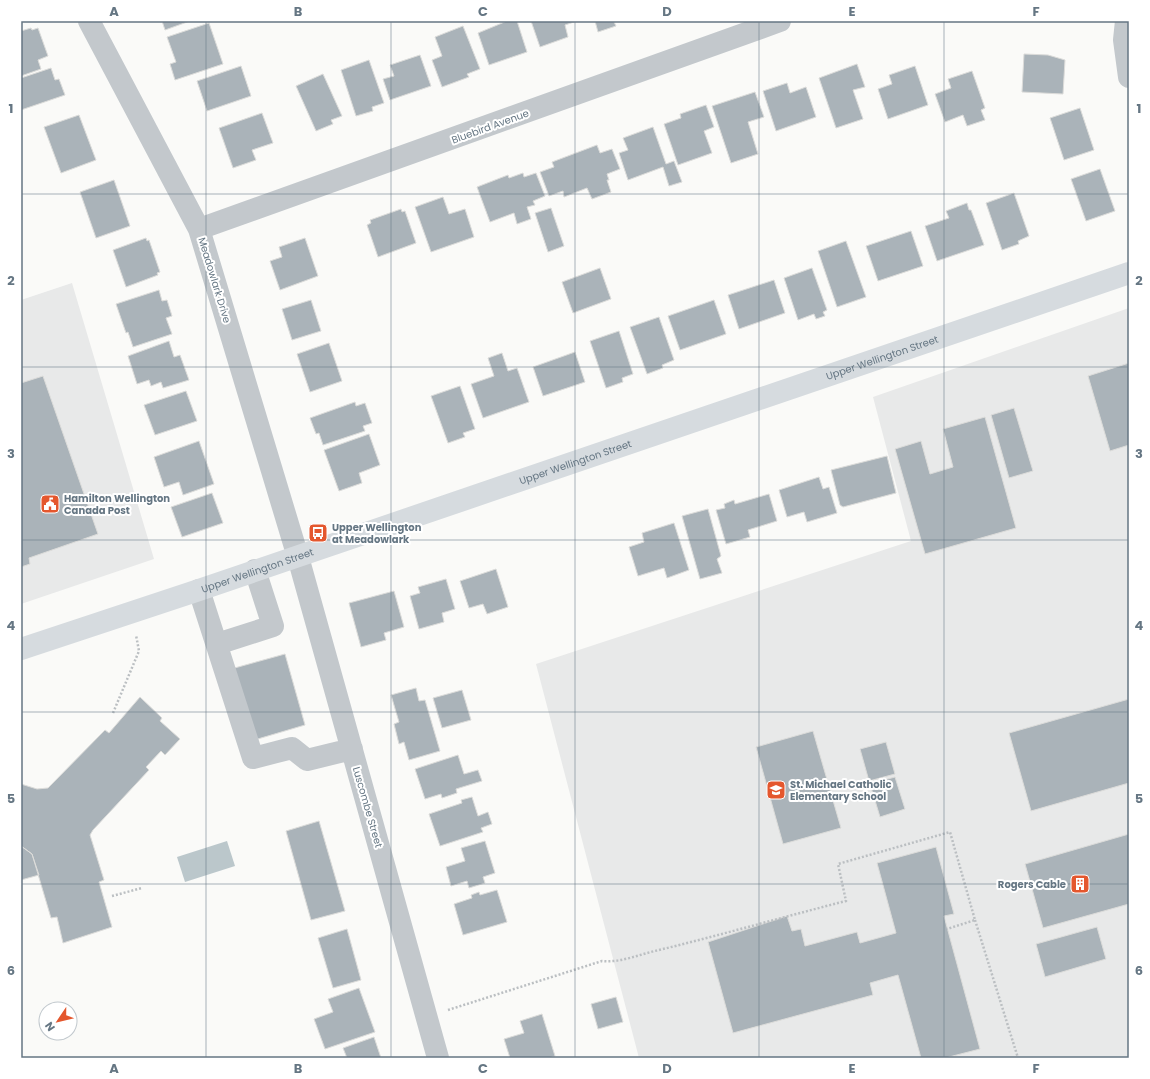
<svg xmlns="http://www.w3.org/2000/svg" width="1150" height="1079" font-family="Poppins,sans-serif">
<rect width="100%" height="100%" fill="#fafaf8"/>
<path fill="#e8e9e9" d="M72,283L154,559L21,604V300Z
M1129,308V1058H639L536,664L911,541L873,397Z"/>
<path fill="#bbc7cb" d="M227,841L235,866L185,882L177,857Z"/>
<path fill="#aab3b9" stroke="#dcdcda" d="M162,21H190L165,30Z
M507,21H517L527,52L489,65L478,33Z
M531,21H574V22L565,25L568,37L540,47Z
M595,21H619L614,22L616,26L598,32Z
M209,23L223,64L175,80L170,64L176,62L167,37Z
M463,26L480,69L467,74L469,77L442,87L432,60L442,56L435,37Z
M31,28L32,30L38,28L48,56L38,60L41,69L21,76V31Z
M1024,54L1048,55L1065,60L1063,94L1022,92Z
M420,55L431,86L390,100L383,79L394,76L390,65Z
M369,60L384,103L372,107L373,111L356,116L341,70Z
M857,64L865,87L853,90L863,119L836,128L819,78Z
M241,66L251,96L207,111L197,81Z
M915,66L928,105L888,119L878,89L892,84L889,75Z
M51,68L55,80L59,79L65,95L21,110V78Z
M972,71L985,108L981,110L985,120L967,126L963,115L945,122L935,94L951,88L948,79Z
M323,74L342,116L331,120L333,124L316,131L296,86Z
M787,83L790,93L806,87L816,117L776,131L763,91Z
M755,92L764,117L748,122L758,154L731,163L712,106Z
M706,105L714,127L704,131L712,153L678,165L664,124L681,118L680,114Z
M1080,108L1094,150L1064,160L1050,118Z
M262,113L273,143L252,150L256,160L233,168L219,128Z
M79,115L96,160L61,173L44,127Z
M653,127L666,164L674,161L682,182L669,186L663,167L628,180L619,153L628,150L623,138Z
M597,145L600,153L612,149L620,169L607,174L609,180H607L611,192L592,199L587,188L564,197L563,191L549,196L540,172L554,167L552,162Z
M1100,169L1115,211L1086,221L1071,179Z
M523,173L524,177L536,173L545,196L533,201L535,205L527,207L531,219L517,224L514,213L490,222L477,187L508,175L509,178Z
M114,180L130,226L96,238L80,192Z
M1014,193L1029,236L1018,241L1019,244L1002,250L986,203Z
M443,197L449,214L465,209L474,237L431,252L415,207Z
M967,203L969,210H971L984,245L937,261L925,226L949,218L946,211Z
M551,208L564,246L548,252L535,213Z
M401,209L402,212L405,211L416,243L378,257L367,225L371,223L370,220Z
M911,231L923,266L878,281L866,246Z
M146,238L147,241L149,240L160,272L157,273L158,275L126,287L113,250Z
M305,238L318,276L280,290L270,261L282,257L279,247Z
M846,241L866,297L837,307L818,251Z
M600,268L611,299L573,313L562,282Z
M812,268L827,310L823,312L825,316L816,319L814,314L798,320L784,278Z
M774,280L785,313L739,329L728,295Z
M159,290L162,301L167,300L172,316L166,318L172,334L133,347L128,332L126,333L116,304Z
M311,300L321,331L292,340L282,309Z
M714,300L726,334L680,350L668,316Z
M659,317L674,360L662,365L663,368L647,374L630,327Z
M619,331L633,374L622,378L623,382L606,388L590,341Z
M169,341L174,357L180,355L189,380L163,388L161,382L151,386L149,380L137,384L128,356Z
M329,343L342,381L310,392L297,354Z
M575,352L585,382L543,396L533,367Z
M502,353L508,371L517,368L529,402L483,418L471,384L494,376L488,358Z
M1129,363V445L1110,451L1088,376Z
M43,376L98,534L29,558L30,564L21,567V383Z
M460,386L475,429L463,433L465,437L448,443L431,396Z
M186,391L197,421L155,435L144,405Z
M355,402L356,406L365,403L372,423L363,426L365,431L323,445L319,433L316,434L310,418Z
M1014,408L1033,471L1009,478L991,415Z
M985,417L1016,528L925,554L895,449L921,441L930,474L953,467L943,429Z
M369,434L380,465L359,473L362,483L339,491L324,450Z
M199,441L214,484L183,495L179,482L164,487L154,457Z
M887,456L896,493L843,507L840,505L831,470Z
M819,477L823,489L829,487L837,513L807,522L804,512L787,517L779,490Z
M212,493L223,523L182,537L171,507Z
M769,494L777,521L748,530L750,537L726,544L716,510L725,508L724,504L734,500L735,504Z
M708,509L721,556L717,559L722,573L700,579L682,516Z
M674,523L689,570L667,578L664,568L638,576L629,547L644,542L642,533Z
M496,569L508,607L487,614L483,604L469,608L460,581Z
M446,579L455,609L442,613L444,622L419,629L410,596L420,593L418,587Z
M394,591L404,627L384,633L386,640L361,647L349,603Z
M285,654L305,725L251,741L231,669Z
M416,688L419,701L425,700L440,751L409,760L404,742L399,744L394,724L399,722L391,695Z
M462,690L471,720L442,728L433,698Z
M140,697L162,718L160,721L180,739L165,755L161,751L146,767L149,770L93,830L90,835L104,880L99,882L112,927L63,943L57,917L51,918L32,854L21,846V784L37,789L48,788L105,730L109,733Z
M1129,699V783L1031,811L1009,733Z
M813,731L841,828L783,844L756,747Z
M886,742L895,774L869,781L860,749Z
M458,755L464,774L478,770L482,781L456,789L457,793L442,798L441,794L425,799L415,769Z
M895,777L905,809L880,817L870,784Z
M472,797L478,816L488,812L492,824L481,828L483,832L440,846L429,814L462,803L461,800Z
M319,821L345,911L311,920L286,831Z
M1129,834V904L1043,928L1025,864Z
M485,841L495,873L483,877L485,883L469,888L467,881L451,886L446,867L465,861L461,848Z
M21,846L32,854L39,875L21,880Z
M936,847L954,914L944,916L980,1049L945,1058H921L898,975L870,983L873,995L733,1033L708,942L787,916L792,931L801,929L805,946L857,932L860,943L896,933L877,863Z
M497,890L507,922L463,935L454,904L472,898L471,895L479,892L480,895Z
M1097,927L1106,959L1045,977L1036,944Z
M347,929L361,980L333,988L318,938Z
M359,988L375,1032L325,1049L314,1019L333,1012L328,999Z
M616,997L623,1022L598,1029L591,1004Z
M542,1014L555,1056L548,1058H510L504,1039L524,1033L520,1021Z
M374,1037L381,1058H347L343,1048Z"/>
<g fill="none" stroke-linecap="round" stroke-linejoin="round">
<path stroke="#bbbfc2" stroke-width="2.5" stroke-dasharray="2 2" stroke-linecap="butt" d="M113,713L139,651L136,635
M112,896L142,888
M975,920L1018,1058
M448,1010L602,961C621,963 640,954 659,950C721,935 783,917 846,901L838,864L950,832L975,920L947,929"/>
<path stroke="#c3c8cc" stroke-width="22" d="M89,21L199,229L298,557L438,1058
M1126,21L1124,40L1129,77
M199,229L780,21
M199,590L253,758L292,748L307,760L352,749
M217,644L273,626L255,570"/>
<path stroke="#d6dbdf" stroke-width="22" id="s1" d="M21,649L199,590L1129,273"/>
</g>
<path fill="none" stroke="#657683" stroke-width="1" stroke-opacity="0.55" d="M206,21V1058M391,21V1058M575,21V1058M759,21V1058M944,21V1058M21,194H1129M21,367H1129M21,540H1129M21,712H1129M21,884H1129"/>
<defs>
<g id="civic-square" transform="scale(1)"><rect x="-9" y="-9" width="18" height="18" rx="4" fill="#e4572e" stroke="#fff"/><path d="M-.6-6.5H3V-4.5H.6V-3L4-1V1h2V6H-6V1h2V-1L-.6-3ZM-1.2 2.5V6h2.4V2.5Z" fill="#fff"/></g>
<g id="bus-square" transform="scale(1)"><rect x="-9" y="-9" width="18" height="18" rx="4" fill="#e4572e" stroke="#fff"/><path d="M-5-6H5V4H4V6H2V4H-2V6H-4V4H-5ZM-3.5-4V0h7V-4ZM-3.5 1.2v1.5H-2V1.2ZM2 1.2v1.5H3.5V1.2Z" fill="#fff"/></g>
<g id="school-square" transform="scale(1)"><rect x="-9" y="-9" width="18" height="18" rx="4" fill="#e4572e" stroke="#fff"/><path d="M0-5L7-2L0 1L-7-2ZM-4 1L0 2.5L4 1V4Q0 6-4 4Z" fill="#fff"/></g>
<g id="building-square" transform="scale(1)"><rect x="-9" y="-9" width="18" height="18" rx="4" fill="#e4572e" stroke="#fff"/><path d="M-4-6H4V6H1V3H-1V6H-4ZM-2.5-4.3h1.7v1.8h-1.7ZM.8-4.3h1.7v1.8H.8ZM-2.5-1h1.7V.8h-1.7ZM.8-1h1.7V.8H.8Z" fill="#fff"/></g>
</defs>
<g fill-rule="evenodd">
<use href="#civic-square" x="50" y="504"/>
<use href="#bus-square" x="318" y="533"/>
<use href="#school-square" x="776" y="790"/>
<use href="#building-square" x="1080" y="884"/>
</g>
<g text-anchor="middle" stroke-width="4" stroke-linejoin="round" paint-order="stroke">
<g font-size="10" fill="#657683" stroke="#fff">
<text transform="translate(490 126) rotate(-20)" y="4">Bluebird Avenue</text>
<text transform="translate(215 280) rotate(73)" y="4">Meadowlark Drive</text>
<text dy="4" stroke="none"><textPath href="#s1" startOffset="909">Upper Wellington Street</textPath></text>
<text dy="4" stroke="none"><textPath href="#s1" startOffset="585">Upper Wellington Street</textPath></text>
<text dy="4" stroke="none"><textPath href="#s1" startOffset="249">Upper Wellington Street</textPath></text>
<text transform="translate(368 807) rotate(74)" y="4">Luscombe Street</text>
</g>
<g font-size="10" font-weight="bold" fill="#657683" stroke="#fff" text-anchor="start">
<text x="64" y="502">Hamilton Wellington<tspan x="64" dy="12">Canada Post</tspan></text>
<text x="332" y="531">Upper Wellington<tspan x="332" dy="12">at Meadowlark</tspan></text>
<text x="790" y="788">St. Michael Catholic<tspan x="790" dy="12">Elementary School</tspan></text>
<text x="1066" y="888" text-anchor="end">Rogers Cable</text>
</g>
</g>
<rect width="1150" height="1079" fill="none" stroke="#ffffff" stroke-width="44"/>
<g transform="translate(58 1021) rotate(235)"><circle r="19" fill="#ffffff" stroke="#c1c8cd"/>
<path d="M0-3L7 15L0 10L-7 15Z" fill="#e4572e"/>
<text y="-6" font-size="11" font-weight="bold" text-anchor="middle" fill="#657683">N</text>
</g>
<rect x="22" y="22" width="1106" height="1035" fill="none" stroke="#657683" stroke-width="1.5"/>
<g font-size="13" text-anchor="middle" font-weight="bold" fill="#657683">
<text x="114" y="16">A</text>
<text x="298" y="16">B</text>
<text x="483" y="16">C</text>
<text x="667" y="16">D</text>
<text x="852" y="16">E</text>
<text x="1036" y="16">F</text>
<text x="11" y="113">1</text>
<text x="1139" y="113">1</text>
<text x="11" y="285">2</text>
<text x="1139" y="285">2</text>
<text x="11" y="458">3</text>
<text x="1139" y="458">3</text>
<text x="11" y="630">4</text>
<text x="1139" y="630">4</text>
<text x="11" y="803">5</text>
<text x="1139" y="803">5</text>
<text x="11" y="975">6</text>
<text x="1139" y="975">6</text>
<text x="114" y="1073">A</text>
<text x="298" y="1073">B</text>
<text x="483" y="1073">C</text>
<text x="667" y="1073">D</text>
<text x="852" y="1073">E</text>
<text x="1036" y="1073">F</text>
</g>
</svg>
